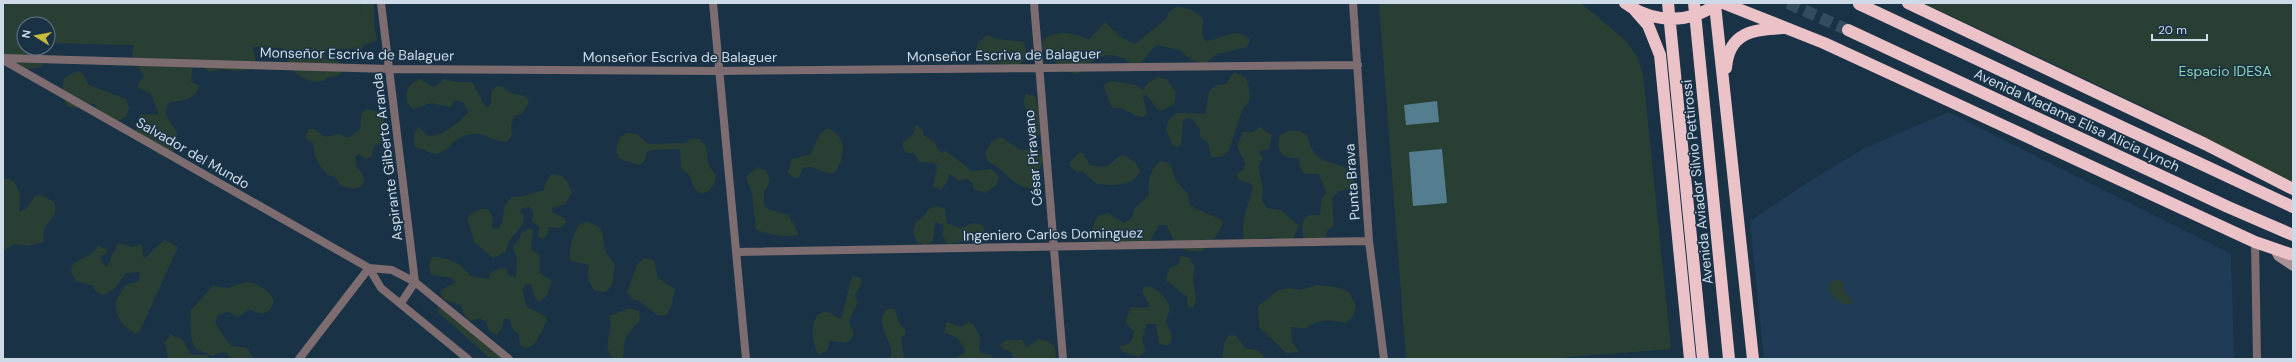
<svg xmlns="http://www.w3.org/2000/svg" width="2296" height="362" font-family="'DM Sans',sans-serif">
<rect width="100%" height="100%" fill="#1a3246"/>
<path fill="#1f3b55" d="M1948,112L2231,254L2234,359H1764L1750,221L1805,184L1863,149Z"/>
<path fill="#2a3f34" d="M3,3H360L362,20L361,3H374V25L377,40L364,45L361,49H325L328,52L325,55L327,60L337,61L345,66L340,75L326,78L323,81L314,82L297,75L283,54L282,48L252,47L256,59L249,70L235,71L222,69L209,72L202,66L193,63L191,81L199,86C194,102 183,99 169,103C160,117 174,122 177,134C178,138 177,143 177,147L167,158L158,154L136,133L138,118L141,114L159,115L151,94L138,88V84L144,76L132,56L134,45L48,43V24H24V48H35L45,54L46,59L41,67L27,69L3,63Z
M1379,3H1581L1625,40L1637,56L1643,74L1671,349L1543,359H1406Z
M1924,3H2293V183L2174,121Z
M1176,7C1187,7 1196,11 1203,19L1202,35L1206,41C1222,40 1238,25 1250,40L1247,47L1217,54L1205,64L1192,60L1179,50L1157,45C1148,51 1145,61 1136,66C1130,64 1127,60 1122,58C1103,49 1090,62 1078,74L1064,71L1042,49V42C1054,28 1075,33 1089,40L1105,22L1122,38L1135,44L1166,19L1169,12Z
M987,35L997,39L1024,42L1027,55L1019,66L982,62L976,53L977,44Z
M78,71L83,74L89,85L126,99L129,108L126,117L118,121L101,113L95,105L91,103L77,108L68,107C62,98 61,87 65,77Z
M1234,72L1246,78C1250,89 1253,101 1243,108L1228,152L1220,157H1211L1208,143L1200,137V129L1192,119L1187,118L1183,121L1181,144L1178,147L1173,146L1166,129L1169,119L1177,113L1205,114L1209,91L1217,85L1226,84Z
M1159,77L1168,80L1176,93L1175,103L1163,110H1158L1146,94L1143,97L1147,114L1143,117L1134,115L1122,108H1112L1103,85L1112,81L1136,85L1143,90L1149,82Z
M421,79L433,87L437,85L444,79L458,82H472L485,106L489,107L491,103V92L497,86C505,86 506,91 512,93C520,96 526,93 529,102L522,114L514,116L511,126L512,135L507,142C495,142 484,132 471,134C450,137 445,162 427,151C422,148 417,150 414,145V135L418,126L428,136C442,137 460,122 468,112L464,103L456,100L449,107L431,103L414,109C400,101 407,82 421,79Z
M1026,94L1035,96L1038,106L1042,109L1041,135L1037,136L1028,133L1026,128L1034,118C1028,108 1020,107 1026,94Z
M368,109L381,113L384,117C382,126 385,137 380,144L375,145L371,157L366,159L359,154L355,157L356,167C362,173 367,177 362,186L353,189L344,187L340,185L335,177L326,174L315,157L313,143L305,138L309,129H314L325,137L340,134L348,138L360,129C362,121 358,112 368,109Z
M916,125L923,130V135L935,142L938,150L942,153L946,151L972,171L992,169L999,176L997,184L986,193L973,189V184L968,179L959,181L949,173L947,183L941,190L933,186L937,167L935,163L920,162L914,154L905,152L902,143L913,134Z
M1260,127L1272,135L1269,149L1259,151L1263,159L1258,166L1263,188L1262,201L1267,208L1281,210L1299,226L1291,242L1275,241L1273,237C1265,236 1256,242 1246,242C1237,229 1250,201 1253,187L1251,184L1238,179L1237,174L1244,168L1245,163L1237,146L1243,132H1252Z
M827,128C848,136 846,158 834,173C822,175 815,164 803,168L799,177L795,179L788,172L792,159L811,154L819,135Z
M1289,131H1299L1307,135L1311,148L1320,159L1347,168L1355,179L1353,188L1339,191L1332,198L1334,225L1327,231L1323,245L1313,247L1308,245C1302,239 1298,219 1310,215C1313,215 1316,216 1320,215L1321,201L1326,192L1319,174H1305L1300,167L1299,158C1282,160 1275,150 1280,135Z
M627,133L637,134L648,144L686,143L690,139H699L706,146C708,152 706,157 708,162C713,176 721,172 710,190L702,194L694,188L689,174L681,169L680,149L652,150L647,152L644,162L639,165L620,159L616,151L619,138Z
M1001,137L1021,150L1035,149L1039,151L1044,159L1038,172L1039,186L1036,188C1010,189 1008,169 988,162L985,153L992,141Z
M1079,153H1083L1090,165C1095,166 1104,168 1109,165C1115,161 1116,156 1125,155L1136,163L1140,172C1131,188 1112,185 1097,184L1082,171L1077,172L1070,166V162Z
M1160,161L1170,163L1176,181L1188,194L1189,204C1199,212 1211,214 1223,221C1220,234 1212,241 1202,251C1178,253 1175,245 1167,225H1159L1150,241L1143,246C1123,245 1077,249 1098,216L1108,213L1124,223L1132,218L1134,209L1149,195C1147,182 1150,170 1160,161Z
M757,167L766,171L770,180L764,193V206L768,209L788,215L799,234C790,239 767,234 756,230L752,194L746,177Z
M552,174L562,176L568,183L572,192L565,204L552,208V212L565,218L566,223L559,228L549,227L547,236L543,239L538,237L539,227L532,221L533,211L530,207L521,208L520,212L524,216C524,228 515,232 510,240C508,243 507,248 506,252L493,258L475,243L467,219C472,212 479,208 488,209L493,217L491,226L495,229L499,228L502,223L505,205L512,197C527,198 529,192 543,191L548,178Z
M3,178L14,181L20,193L19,212L27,208L35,196L41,195L54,202C59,214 50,219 45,228C43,233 44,237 43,242L28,246L14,244L3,251Z
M936,206L945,209L947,223L961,228L974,223L983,225L985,234L983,238L977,231L973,233L974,237L971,240L948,244L942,235L944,225L935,222L933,241L925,245L917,242L913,232L915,223L926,214L928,210Z
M587,222C606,227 601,233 605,249C606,255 612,260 615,265L612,285L606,292L595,291C588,282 587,276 589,265L571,261C568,247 573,238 578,225Z
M529,229L533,230L531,250L539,254L540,273L552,281L547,295L540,302L536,300L531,285L526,284L522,289L527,307L545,316L547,320C542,330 537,348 524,348L520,344L519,335L512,328L510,319H504L502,328L497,335L489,331L486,321L479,318L470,321L464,314L461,305L443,299L440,291L456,282L448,277L431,275L429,265L432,257C445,256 464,264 470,276L490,279V274C494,269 500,268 507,269V274L516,278L517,258L513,248L514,244L518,241L522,232Z
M165,240L178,247L140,331L136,333C124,329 114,315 116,302C117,297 123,290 126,285L139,281L140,272L126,273L115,288L104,295L95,291L94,286L76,281C62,260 84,261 92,253C95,251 96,248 98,246L107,249L106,254L100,256L103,264L107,267L118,243L133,247L141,244L144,259C148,255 162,242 165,240Z
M1181,256L1190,258L1191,263L1195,266L1193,279L1196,298L1193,308L1188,307L1187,297L1166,280C1168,273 1168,266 1178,265Z
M644,258L654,260L658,278L675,289L671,307L666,315H657L641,302L633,299L627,292L637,265Z
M852,276L861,278L862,283L855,295L857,304L849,321L854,334C849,347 841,341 830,341L827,350L819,355C812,346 808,315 824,312C832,311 835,317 841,319Z
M1837,279L1844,283V291L1850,297L1853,304C1839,305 1836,301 1828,289L1830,282Z
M247,282C258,284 269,290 274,301L270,310L262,314L248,309L238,317C225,310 232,311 218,315L215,323L230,345C242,350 246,341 254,359H230L227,353L222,352L213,356L196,349C188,336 192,325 190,311L213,286L228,288Z
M1317,285L1336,287L1349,292L1356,306L1353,316L1345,323C1329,319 1319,319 1305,328L1291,327L1292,342L1299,352L1286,353L1259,327L1258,306L1277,291L1289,288L1300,290Z
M1148,286C1156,287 1171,302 1170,310C1169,314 1166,317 1166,322C1169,331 1177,338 1167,346L1159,343L1156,324H1147L1142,338L1145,351L1139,357L1121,351L1120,346C1131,344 1133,341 1134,331L1127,325L1126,320L1131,307L1145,308L1150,306L1143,293V288Z
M439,305L504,359H491L438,312Z
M630,308L639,311L640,320C624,338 625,335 623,359H613C600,342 615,334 609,316Z
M890,308L895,310L899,323L905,330V335L901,337L904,359H891C891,355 892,349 890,346C886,335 874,315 890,308Z
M947,322L961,327L969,322L973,324L980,336L979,350L982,353L991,355L992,359H953L964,353L965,349L957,338L944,332Z
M170,334L183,340C192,357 187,355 207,355L210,359H168L165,343Z
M1233,335L1237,337L1245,348L1259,351L1266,359H1222L1224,344L1228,336Z
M1039,339L1048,341L1055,347L1056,359H1013L1011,352L1003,349L1000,345L1006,340H1021L1027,347Z"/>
<path fill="#547e8f" d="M1437,101L1439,122L1406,125L1404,105Z
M1442,149L1447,203L1413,206L1409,152Z"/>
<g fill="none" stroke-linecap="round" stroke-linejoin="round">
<path stroke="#354b5e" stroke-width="12" stroke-dasharray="12 6" stroke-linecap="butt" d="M1788,3L1848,30"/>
<path stroke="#7e6d70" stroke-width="8" d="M381,3L415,282L401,303
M713,3L746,359
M1034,3L1063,359
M1353,3L1369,241L1384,359
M3,58L390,69L720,71L1358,65
M3,60L369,268L392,270L415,282L509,359
M2255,242L2257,359
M738,252L1369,241
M369,268L381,288L468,359
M299,359L369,268"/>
<path stroke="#aa9094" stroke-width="8" d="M2273,248L2278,257L2293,267"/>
<path stroke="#ebc2c8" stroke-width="12" d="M1625,3C1654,24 1690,24 1718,3
M1668,3L1703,359
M1694,3L1729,359
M1723,3L1824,43L2255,242L2293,255
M1908,3L2205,144L2293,189
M1859,4L2293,207
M1715,5L1753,359
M1633,8L1648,25L1660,55L1690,359
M1848,30L2228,207L2293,235
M1726,68C1729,31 1754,30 1784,28"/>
</g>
<g text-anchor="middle" stroke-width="3" stroke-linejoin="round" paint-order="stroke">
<g font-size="14" fill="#cddbe8" stroke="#1a3246">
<text transform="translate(357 54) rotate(1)" y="5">Monseñor Escriva de Balaguer</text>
<text transform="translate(1004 55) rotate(-1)" y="5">Monseñor Escriva de Balaguer</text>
<text x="680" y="62">Monseñor Escriva de Balaguer</text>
<text transform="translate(2077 120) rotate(25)" y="5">Avenida Madame Elisa Alicia Lynch</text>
<text transform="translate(193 153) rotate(30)" y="5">Salvador del Mundo</text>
<text transform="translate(387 157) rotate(-97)" y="5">Aspirante Gilberto Aranda</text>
<text transform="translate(1033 158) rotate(-95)" y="5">César Piravano</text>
<text transform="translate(1352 182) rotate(-94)" y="5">Punta Brava</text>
<text transform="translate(1697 182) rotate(-96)" y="5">Avenida Aviador Silvio Pettirossi</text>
<text transform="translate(1053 234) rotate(-1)" y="5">Ingeniero Carlos Dominguez</text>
</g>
<g font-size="14" fill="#8fd1af" stroke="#1a3246">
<text x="2225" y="76">Espacio IDESA</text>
</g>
</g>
<rect width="2296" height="362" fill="none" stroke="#cddbe8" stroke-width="8"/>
<g transform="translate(36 36) rotate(281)"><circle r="19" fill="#1a3246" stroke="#627687"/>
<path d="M0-3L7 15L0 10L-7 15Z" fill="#c7bb3b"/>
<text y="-6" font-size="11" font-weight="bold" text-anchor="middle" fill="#cddbe8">N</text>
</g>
<path d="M2152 34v6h55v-6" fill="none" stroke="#cddbe8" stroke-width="2"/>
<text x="2158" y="34" font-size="12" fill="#cddbe8" stroke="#1a3246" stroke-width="3" paint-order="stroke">20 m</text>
</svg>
